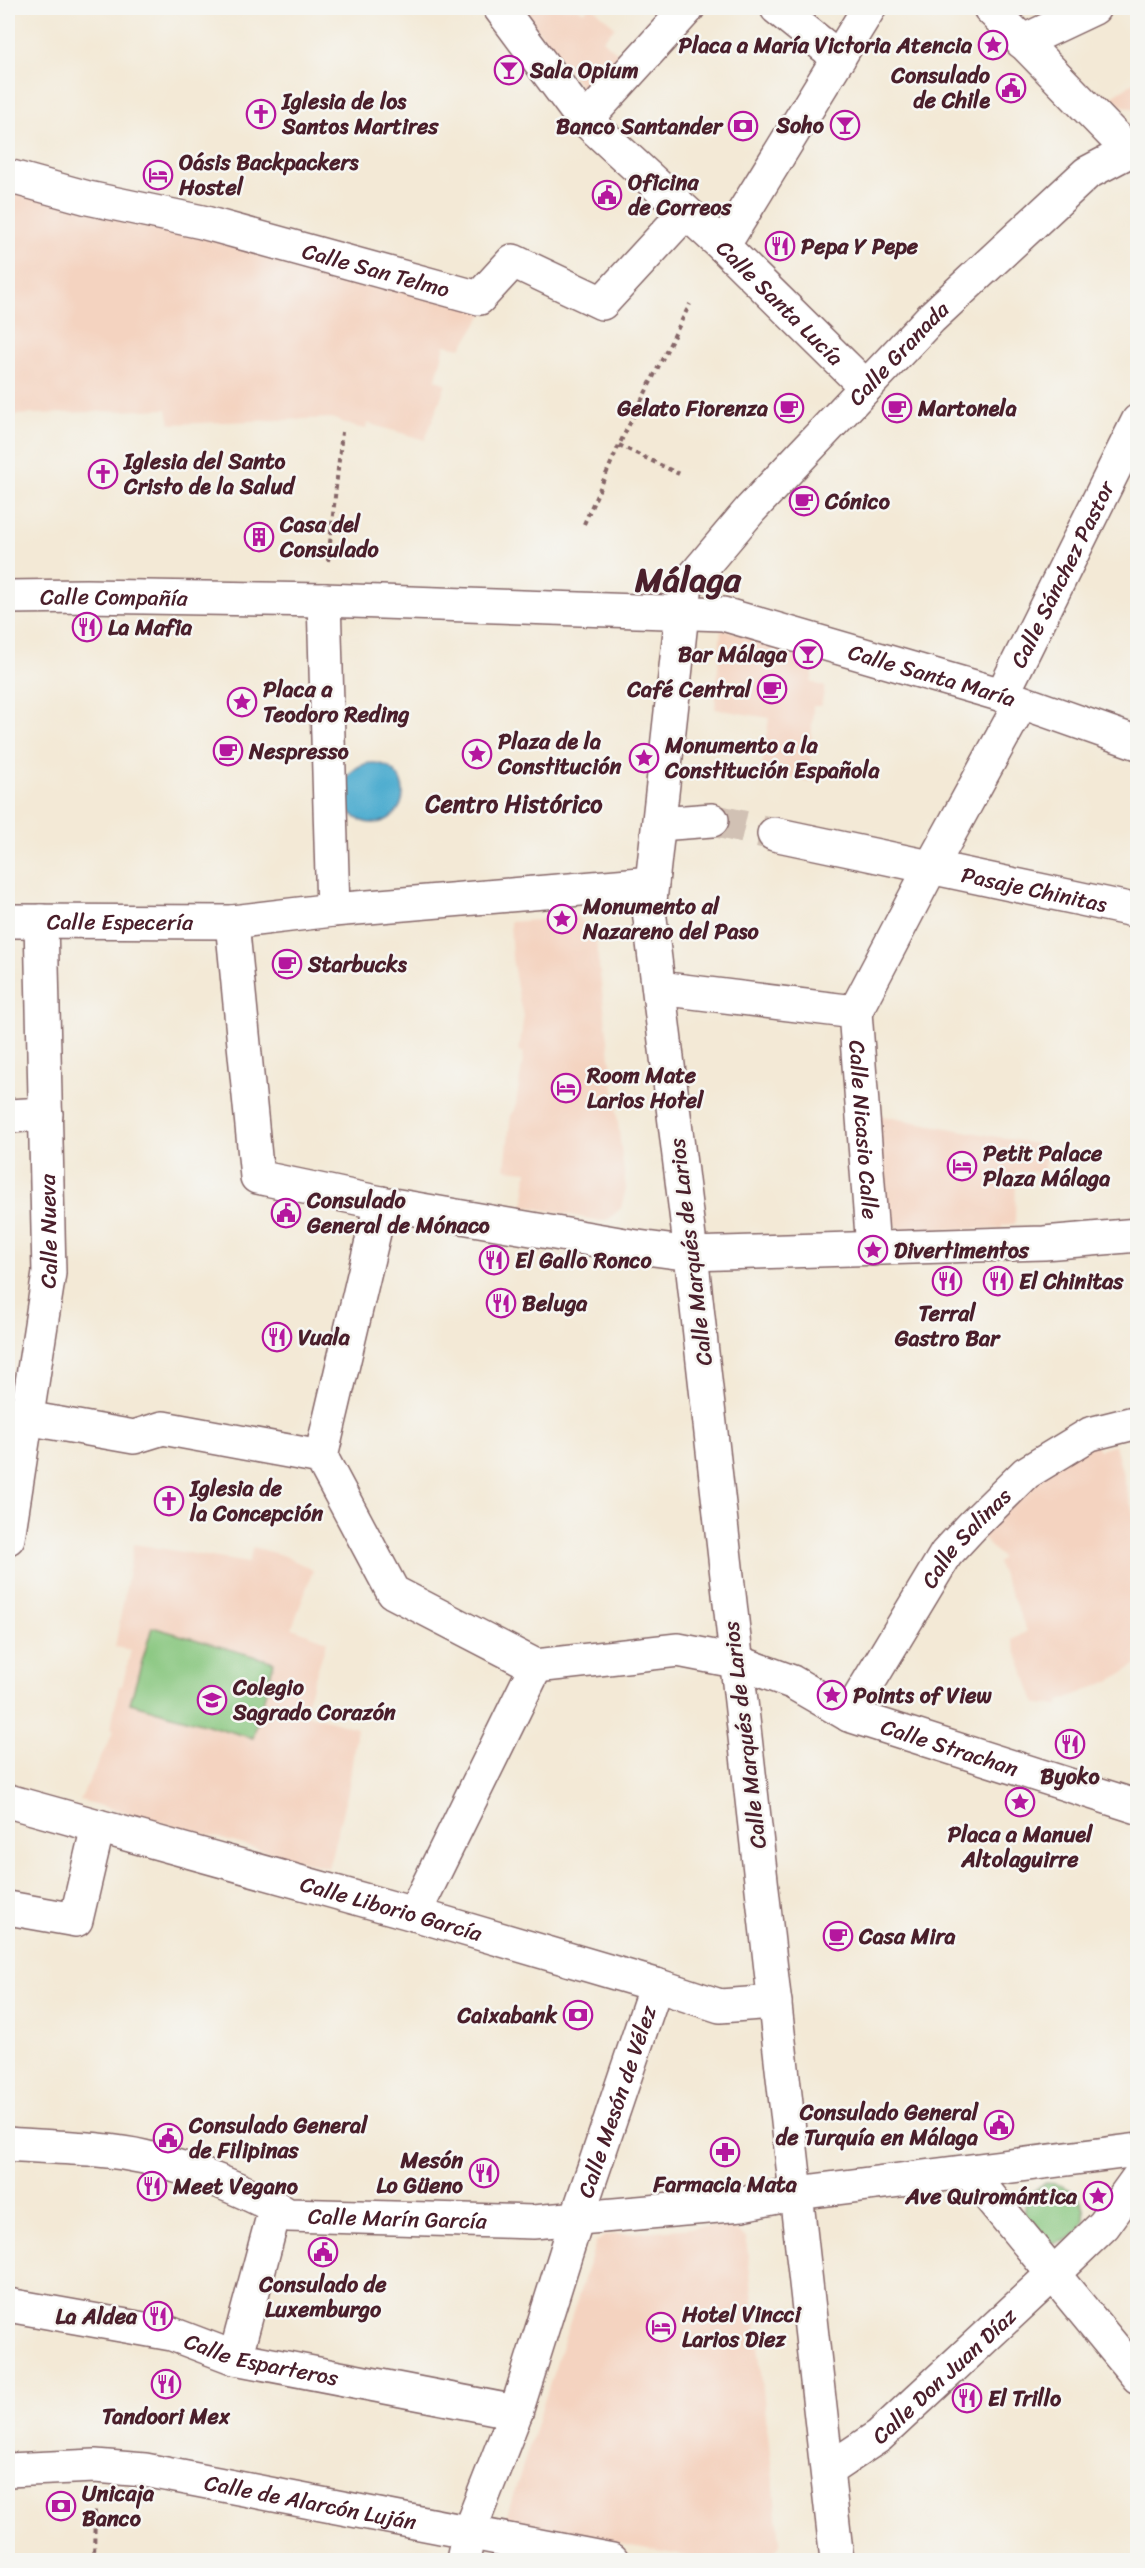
<svg xmlns="http://www.w3.org/2000/svg" width="1145" height="2568" font-family="Sriracha,sans-serif">
<rect width="100%" height="100%" fill="#f6f6f2"/>
<filter id="ink" filterUnits="userSpaceOnUse"><feTurbulence type="fractalNoise" baseFrequency=".0167" numOctaves="2"/><feDisplacementMap in="SourceGraphic" scale="12" xChannelSelector="R" yChannelSelector="G"/><feConvolveMatrix kernelMatrix="1 2 1 2 8 2 1 2 1" color-interpolation-filters="sRGB"/></filter>
<filter id="wash" filterUnits="userSpaceOnUse"><feTurbulence type="fractalNoise" baseFrequency=".008" numOctaves="4" result="noise"/><feDisplacementMap in="SourceGraphic" scale="24" xChannelSelector="R" yChannelSelector="G"/><feGaussianBlur stdDeviation="1.35" result="paint"/><feColorMatrix in="noise" values="0 0 0 0 0 0 0 0 0 0 0 0 0 0 0 0 0 1.4 0 .05"/><feComposite in="paint" operator="in"/></filter>
<g filter="url(#wash)">
<rect width="100%" height="100%" fill="#f3e9d6"/>
<path fill="#f4d3c0" d="M521,8H578L584,12L588,8H594L615,27L603,40L624,59L589,97Z
M1137,80V110L1121,105L1111,97Z
M8,186L487,308L461,348L445,345L436,379L446,384L425,440L367,423L366,429L355,427L332,418L170,424L167,409L12,415L14,448H8Z
M721,629L818,652L811,682L825,687L821,706H813L809,782L761,773L769,718L715,709Z
M577,917L595,933L626,1189L621,1208L609,1219L601,1221L524,1206L527,1171L505,1169L511,1114L515,1110L524,1053L519,1051L524,1015L520,1004L512,958L510,922Z
M876,1115L1048,1146L1043,1173L1016,1171L1015,1224L1002,1225V1229H900L882,1213Z
M1095,1442L1099,1450L1115,1445L1137,1528V1664L1110,1681L1060,1701L1059,1705L1036,1704L1012,1640L1027,1631L997,1562L1002,1558L978,1534L1028,1480Z
M134,1544L248,1563L253,1547L285,1556L313,1570L292,1628L327,1641L303,1713L357,1728L348,1791L328,1868L80,1800L114,1730L111,1727L119,1686H122L131,1650L115,1647Z
M730,2225L746,2238L780,2542L772,2560H704L505,2521L596,2242L607,2235Z"/>
<path fill="#87c67e" stroke="#687254" stroke-width="1.5" d="M152,1627L274,1662L253,1738L130,1703Z
M1045,2183C1096,2184 1098,2242 1048,2244L1023,2218C1023,2200 1030,2192 1045,2183Z"/>
<path fill="#51aed0" stroke="#4e667e" stroke-width="1.5" d="M343 793a30 30 0 1 1 60 0a30 30 0 1 1-60 0Z"/>
</g>
<g filter="url(#ink)">
<g fill="none" stroke-linecap="round" stroke-linejoin="round">
<path stroke="#d1c1b4" stroke-width="33" stroke-dasharray="33 16" stroke-linecap="butt" d="M712,820L774,834"/>
<g stroke="#856667" stroke-width="36">
<g id="minor">
<path id="s1" d="M500,8L579,114L723,246L866,387"/>
<path d="M777,8L839,58"/>
<path d="M990,8L1129,151"/>
<path d="M1022,42L1094,8"/>
<path d="M586,120L688,8"/>
<path id="s2" d="M8,176L88,198L202,222L479,298L513,261L602,303L685,213"/>
<path d="M723,246L869,8"/>
<path id="s3" d="M8,597L86,596L324,600L723,614L1002,695L1138,743"/>
<path d="M324,600L333,910"/>
<path id="s4" d="M1002,695L1138,421"/>
<path d="M659,824L712,820"/>
<path id="s5" d="M774,834L1138,911"/>
<path id="s6" d="M8,921L232,922L333,910L652,883"/>
<path d="M232,922L257,1177L381,1203L631,1246L691,1254L1044,1243L1138,1235"/>
<path d="M659,988L855,1012"/>
<path d="M855,1012L931,867L1021,703"/>
<path id="s7" d="M855,1012L873,1249"/>
<path d="M8,1116L46,1114"/>
<path id="s8" d="M26,1418L134,1437L163,1428L321,1457L393,1592L536,1666L678,1650L735,1661L792,1682L849,1715L1138,1807"/>
<path d="M321,1457L381,1203"/>
<path id="s9" d="M8,1538L49,1273L41,921"/>
<path id="s10" d="M849,1715L946,1554L973,1525L1026,1473L1090,1434L1138,1422"/>
<path id="s11" d="M8,1801L414,1914L656,1985L720,2006L775,2002"/>
<path d="M8,1908L76,1920L98,1826"/>
<path d="M414,1914L536,1666"/>
<path id="s12" d="M8,2144C52,2148 101,2147 144,2157C189,2168 249,2191 288,2215L533,2222L742,2204L797,2193L1138,2150"/>
<path d="M970,2173L1138,2377"/>
<path id="s13" d="M8,2305L172,2334L235,2358L516,2412"/>
<path d="M235,2358L271,2224L278,2209"/>
<path id="s14" d="M8,2470L95,2466L145,2470L612,2560"/>
<path id="s15" d="M828,2470L879,2436L1054,2273L1104,2225L1138,2178"/>
<path id="s16" d="M463,2560L469,2532L516,2412L577,2218L656,1985"/>
<path id="s17" d="M837,2560L691,1254L649,910L682,613L686,586L751,509L931,318L1087,173L1129,151L1138,153"/>
</g>
</g>
<path stroke="#856667" stroke-width="4" stroke-dasharray="4.5 4.5" stroke-linecap="butt" d="M619,445L679,474
M584,524L619,445L690,304
M328,561L342,432
M94,2560L95,2506"/>
<use href="#minor" stroke="#fff" stroke-width="33"/>
</g>
</g>
<defs>
<g id="sight-ring" transform="scale(1.5)"><circle r="9.5" fill="#f6f6f2" stroke="#b5179e" stroke-width="1.5"/><path d="M0-6L1.8-2.2L6-1.7L2.9 1.2L3.7 5.4L0 3.3L-3.7 5.4L-2.9 1.2L-6-1.7L-1.8-2.2Z" fill="#b5179e"/></g>
<g id="bar-ring" transform="scale(1.5)"><circle r="9.5" fill="#f6f6f2" stroke="#b5179e" stroke-width="1.5"/><path d="M-6-5H6L.8 .8V4.5H3.5V6h-7V4.5H-.8V.8Z" fill="#b5179e"/></g>
<g id="civic-ring" transform="scale(1.5)"><circle r="9.5" fill="#f6f6f2" stroke="#b5179e" stroke-width="1.5"/><path d="M-.6-6.5H3V-4.5H.6V-3L4-1V1h2V6H-6V1h2V-1L-.6-3ZM-1.2 2.5V6h2.4V2.5Z" fill="#b5179e"/></g>
<g id="church-ring" transform="scale(1.5)"><circle r="9.5" fill="#f6f6f2" stroke="#b5179e" stroke-width="1.5"/><path d="M-1.2-6h2.4v3.5h3.3v2.4h-3.3V6h-2.4V-.1h-3.3v-2.4h3.3Z" fill="#b5179e"/></g>
<g id="bank-ring" transform="scale(1.5)"><circle r="9.5" fill="#f6f6f2" stroke="#b5179e" stroke-width="1.5"/><path d="M-6-4H6V4H-6ZM0-2.3a2.3 2.3 0 1 0 0 4.6a2.3 2.3 0 1 0 0-4.6Z" fill="#b5179e"/></g>
<g id="hotel-ring" transform="scale(1.5)"><circle r="9.5" fill="#f6f6f2" stroke="#b5179e" stroke-width="1.5"/><path d="M-6-4.5h1.5V1H6V5H4.5V3h-9V5H-6ZM-4 0a1.8 1.8 0 1 1 3.6 0ZM.5 0V-2.5h3Q6-2.5 6 0Z" fill="#b5179e"/></g>
<g id="restaurant-ring" transform="scale(1.5)"><circle r="9.5" fill="#f6f6f2" stroke="#b5179e" stroke-width="1.5"/><path d="M-5-6h1v4h1v-4h1v4h1v-4h1v5L-1.5 .5V6h-2V.5L-5-1ZM5-6V6H3V1.5H1.5Q1.5-4 5-6Z" fill="#b5179e"/></g>
<g id="cafe-ring" transform="scale(1.5)"><circle r="9.5" fill="#f6f6f2" stroke="#b5179e" stroke-width="1.5"/><path d="M-5.5-4.5H6V0H3Q3 3.5 0 3.5H-2.5Q-5.5 3.5-5.5 0ZM3-3.2v2h1.7v-2ZM-6 4.5H4V6H-6Z" fill="#b5179e"/></g>
<g id="building-ring" transform="scale(1.5)"><circle r="9.5" fill="#f6f6f2" stroke="#b5179e" stroke-width="1.5"/><path d="M-4-6H4V6H1V3H-1V6H-4ZM-2.5-4.3h1.7v1.8h-1.7ZM.8-4.3h1.7v1.8H.8ZM-2.5-1h1.7V.8h-1.7ZM.8-1h1.7V.8H.8Z" fill="#b5179e"/></g>
<g id="school-ring" transform="scale(1.5)"><circle r="9.5" fill="#f6f6f2" stroke="#b5179e" stroke-width="1.5"/><path d="M0-5L7-2L0 1L-7-2ZM-4 1L0 2.5L4 1V4Q0 6-4 4Z" fill="#b5179e"/></g>
<g id="pharmacy-ring" transform="scale(1.5)"><circle r="9.5" fill="#f6f6f2" stroke="#b5179e" stroke-width="1.5"/><path d="M-2-6h4v4h4v4h-4v4h-4v-4h-4v-4h4Z" fill="#b5179e"/></g>
</defs>
<g fill-rule="evenodd">
<use href="#sight-ring" x="993" y="45"/>
<use href="#bar-ring" x="509" y="70"/>
<use href="#civic-ring" x="1011" y="88"/>
<use href="#church-ring" x="261" y="114"/>
<use href="#bar-ring" x="845" y="125"/>
<use href="#bank-ring" x="743" y="126"/>
<use href="#hotel-ring" x="158" y="175"/>
<use href="#civic-ring" x="607" y="195"/>
<use href="#restaurant-ring" x="780" y="246"/>
<use href="#cafe-ring" x="789" y="408"/>
<use href="#cafe-ring" x="897" y="408"/>
<use href="#church-ring" x="103" y="474"/>
<use href="#cafe-ring" x="804" y="501"/>
<use href="#building-ring" x="259" y="537"/>
<use href="#restaurant-ring" x="87" y="627"/>
<use href="#bar-ring" x="808" y="654"/>
<use href="#cafe-ring" x="772" y="689"/>
<use href="#sight-ring" x="242" y="702"/>
<use href="#cafe-ring" x="228" y="751"/>
<use href="#sight-ring" x="477" y="754"/>
<use href="#sight-ring" x="644" y="758"/>
<use href="#sight-ring" x="562" y="919"/>
<use href="#cafe-ring" x="287" y="964"/>
<use href="#hotel-ring" x="566" y="1088"/>
<use href="#hotel-ring" x="962" y="1166"/>
<use href="#civic-ring" x="286" y="1213"/>
<use href="#sight-ring" x="873" y="1250"/>
<use href="#restaurant-ring" x="494" y="1260"/>
<use href="#restaurant-ring" x="947" y="1281"/>
<use href="#restaurant-ring" x="998" y="1281"/>
<use href="#restaurant-ring" x="501" y="1303"/>
<use href="#restaurant-ring" x="277" y="1337"/>
<use href="#church-ring" x="169" y="1501"/>
<use href="#sight-ring" x="832" y="1695"/>
<use href="#school-ring" x="212" y="1700"/>
<use href="#restaurant-ring" x="1070" y="1744"/>
<use href="#sight-ring" x="1020" y="1802"/>
<use href="#cafe-ring" x="838" y="1936"/>
<use href="#bank-ring" x="578" y="2015"/>
<use href="#civic-ring" x="999" y="2125"/>
<use href="#civic-ring" x="168" y="2138"/>
<use href="#pharmacy-ring" x="725" y="2152"/>
<use href="#restaurant-ring" x="484" y="2173"/>
<use href="#restaurant-ring" x="152" y="2186"/>
<use href="#sight-ring" x="1098" y="2196"/>
<use href="#civic-ring" x="323" y="2252"/>
<use href="#restaurant-ring" x="158" y="2316"/>
<use href="#hotel-ring" x="661" y="2327"/>
<use href="#restaurant-ring" x="166" y="2384"/>
<use href="#restaurant-ring" x="967" y="2398"/>
<use href="#bank-ring" x="61" y="2506"/>
</g>
<g text-anchor="middle" stroke-width="5" stroke-linejoin="round" paint-order="stroke">
<g font-size="22" font-weight="bold" fill="#4a1f2b" stroke="#f6f6f2" text-anchor="start">
<text x="972" y="53" text-anchor="end">Placa a María Victoria Atencia</text>
<text x="530" y="78">Sala Opium</text>
<text x="990" y="83" text-anchor="end">Consulado<tspan x="990" dy="25">de Chile</tspan></text>
<text x="282" y="109">Iglesia de los<tspan x="282" dy="25">Santos Martires</tspan></text>
<text x="824" y="133" text-anchor="end">Soho</text>
<text x="722" y="134" text-anchor="end">Banco Santander</text>
<text x="179" y="170">Oásis Backpackers<tspan x="179" dy="25">Hostel</tspan></text>
<text x="628" y="190">Oficina<tspan x="628" dy="25">de Correos</tspan></text>
<text x="801" y="254">Pepa Y Pepe</text>
<text x="768" y="416" text-anchor="end">Gelato Fiorenza</text>
<text x="918" y="416">Martonela</text>
<text x="124" y="469">Iglesia del Santo<tspan x="124" dy="25">Cristo de la Salud</tspan></text>
<text x="825" y="509">Cónico</text>
<text x="280" y="532">Casa del<tspan x="280" dy="25">Consulado</tspan></text>
<text x="108" y="635">La Mafia</text>
<text x="787" y="662" text-anchor="end">Bar Málaga</text>
<text x="263" y="697">Placa a<tspan x="263" dy="25">Teodoro Reding</tspan></text>
<text x="751" y="697" text-anchor="end">Café Central</text>
<text x="498" y="749">Plaza de la<tspan x="498" dy="25">Constitución</tspan></text>
<text x="665" y="753">Monumento a la<tspan x="665" dy="25">Constitución Española</tspan></text>
<text x="249" y="759">Nespresso</text>
<text x="583" y="914">Monumento al<tspan x="583" dy="25">Nazareno del Paso</tspan></text>
<text x="308" y="972">Starbucks</text>
<text x="587" y="1083">Room Mate<tspan x="587" dy="25">Larios Hotel</tspan></text>
<text x="983" y="1161">Petit Palace<tspan x="983" dy="25">Plaza Málaga</tspan></text>
<text x="307" y="1208">Consulado<tspan x="307" dy="25">General de Mónaco</tspan></text>
<text x="894" y="1258">Divertimentos</text>
<text x="515" y="1268">El Gallo Ronco</text>
<text x="1019" y="1289">El Chinitas</text>
<text x="522" y="1311">Beluga</text>
<text x="947" y="1321" text-anchor="middle">Terral<tspan x="947" dy="25">Gastro Bar</tspan></text>
<text x="298" y="1345">Vuala</text>
<text x="190" y="1496">Iglesia de<tspan x="190" dy="25">la Concepción</tspan></text>
<text x="233" y="1695">Colegio<tspan x="233" dy="25">Sagrado Corazón</tspan></text>
<text x="853" y="1703">Points of View</text>
<text x="1070" y="1784" text-anchor="middle">Byoko</text>
<text x="1020" y="1842" text-anchor="middle">Placa a Manuel<tspan x="1020" dy="25">Altolaguirre</tspan></text>
<text x="859" y="1944">Casa Mira</text>
<text x="557" y="2023" text-anchor="end">Caixabank</text>
<text x="978" y="2120" text-anchor="end">Consulado General<tspan x="978" dy="25">de Turquía en Málaga</tspan></text>
<text x="189" y="2133">Consulado General<tspan x="189" dy="25">de Filipinas</tspan></text>
<text x="463" y="2168" text-anchor="end">Mesón<tspan x="463" dy="25">Lo Güeno</tspan></text>
<text x="725" y="2192" text-anchor="middle">Farmacia Mata</text>
<text x="173" y="2194">Meet Vegano</text>
<text x="1077" y="2204" text-anchor="end">Ave Quiromántica</text>
<text x="323" y="2292" text-anchor="middle">Consulado de<tspan x="323" dy="25">Luxemburgo</tspan></text>
<text x="682" y="2322">Hotel Vincci<tspan x="682" dy="25">Larios Diez</tspan></text>
<text x="137" y="2324" text-anchor="end">La Aldea</text>
<text x="988" y="2406">El Trillo</text>
<text x="166" y="2424" text-anchor="middle">Tandoori Mex</text>
<text x="82" y="2501">Unicaja<tspan x="82" dy="25">Banco</tspan></text>
</g>
<g font-size="22" fill="#4a1f2b" stroke="#f6f6f2">
<text dy="8" stroke="none"><textPath href="#s2" startOffset="380">Calle San Telmo</textPath></text>
<text dy="8" stroke="none"><textPath href="#s1" startOffset="408">Calle Santa Lucía</textPath></text>
<text dy="8" stroke="none"><textPath href="#s17" startOffset="2302">Calle Granada</textPath></text>
<text dy="8" stroke="none"><textPath href="#s4" startOffset="135">Calle Sánchez Pastor</textPath></text>
<text dy="8" stroke="none"><textPath href="#s3" startOffset="106">Calle Compañía</textPath></text>
<text dy="8" stroke="none"><textPath href="#s3" startOffset="933">Calle Santa María</textPath></text>
<text dy="8" stroke="none"><textPath href="#s5" startOffset="266">Pasaje Chinitas</textPath></text>
<text dy="8" stroke="none"><textPath href="#s6" startOffset="112">Calle Especería</textPath></text>
<text dy="8" stroke="none"><textPath href="#s7" startOffset="118">Calle Nicasio Calle</textPath></text>
<text dy="8" stroke="none"><textPath href="#s9" startOffset="310">Calle Nueva</textPath></text>
<text transform="translate(690 1252) rotate(-97)" y="8">Calle Marqués de Larios</text>
<text dy="8" stroke="none"><textPath href="#s10" startOffset="213">Calle Salinas</textPath></text>
<text transform="translate(744 1735) rotate(-97)" y="8">Calle Marqués de Larios</text>
<text dy="8" stroke="none"><textPath href="#s8" startOffset="1048">Calle Strachan</textPath></text>
<text dy="8" stroke="none"><textPath href="#s11" startOffset="398">Calle Liborio García</textPath></text>
<text dy="8" stroke="none"><textPath href="#s16" startOffset="484">Calle Mesón de Vélez</textPath></text>
<text dy="8" stroke="none"><textPath href="#s12" startOffset="402">Calle Marín García</textPath></text>
<text dy="8" stroke="none"><textPath href="#s13" startOffset="260">Calle Esparteros</textPath></text>
<text dy="8" stroke="none"><textPath href="#s15" startOffset="150">Calle Don Juan Díaz</textPath></text>
<text dy="8" stroke="none"><textPath href="#s14" startOffset="306">Calle de Alarcón Luján</textPath></text>
</g>
<g font-size="24" font-weight="bold" fill="#4a1f2b" stroke="#f6f6f2">
<text x="514" y="812">Centro Histórico</text>
</g>
<g font-size="34" font-weight="bold" fill="#4a1f2b" stroke="#f6f6f2">
<text x="688" y="591">Málaga</text>
</g>
</g>
<rect width="1145" height="2568" fill="none" stroke="#f6f6f2" stroke-width="30"/>
</svg>
